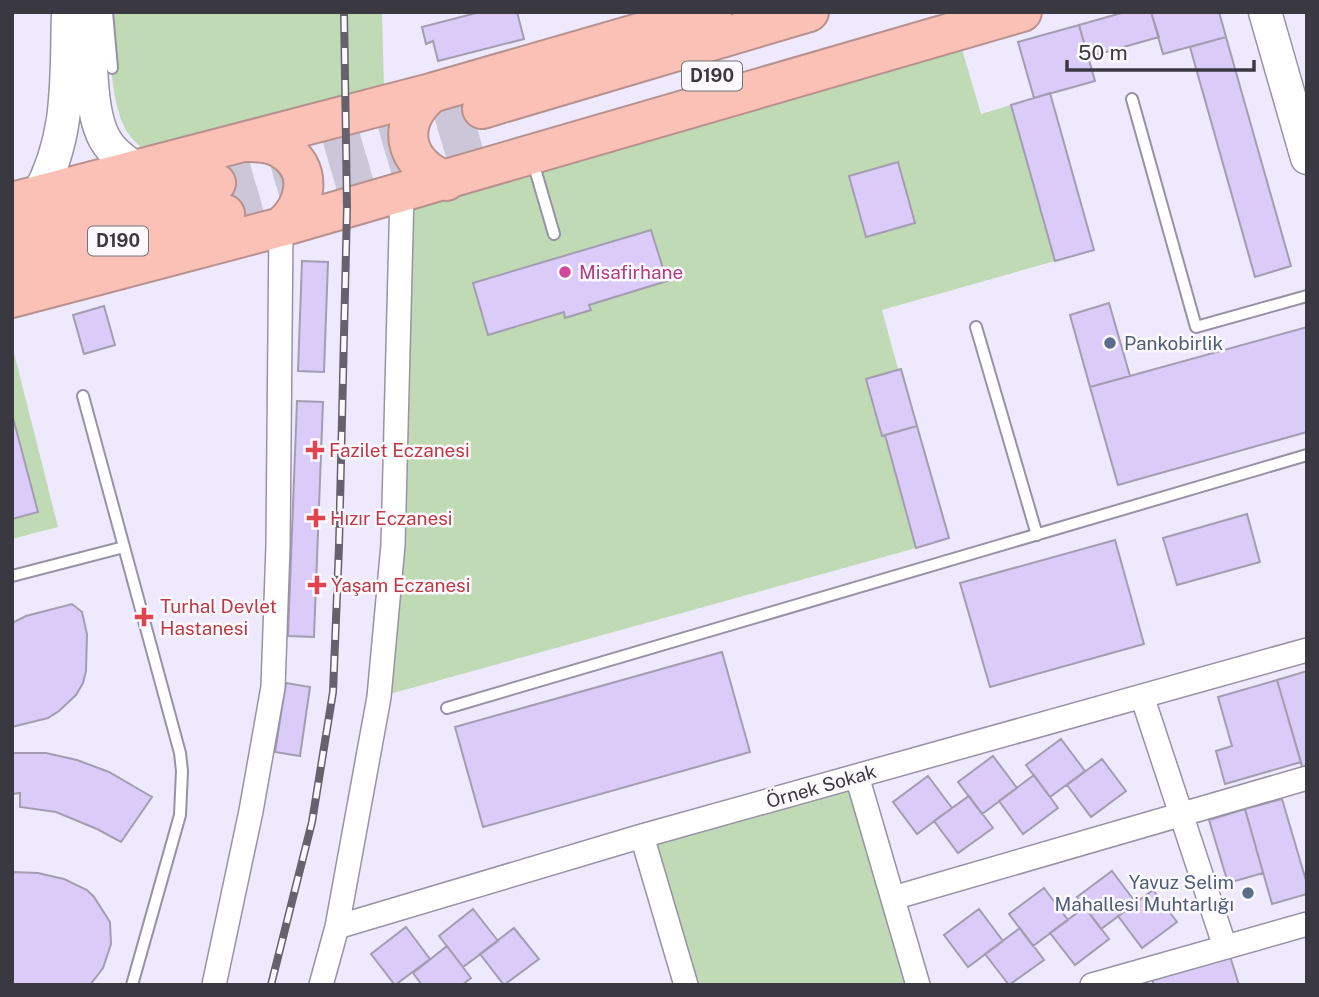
<svg xmlns="http://www.w3.org/2000/svg" width="1319" height="997" font-family="'Public Sans',sans-serif">
<rect width="100%" height="100%" fill="#efe9fe"/>
<path fill="#c0dab6" d="M107,12H382L384,87L143,149C136,143 129,136 125,128C110,100 110,45 107,12Z
M962,49L981,114L1011,105L1055,261L882,310L898,369L866,379L882,435H885L916,548L379,697L402,212Z
M12,345L58,527L12,539Z
M857,776L918,985H686L642,836Z"/>
<path fill="#dacbf9" stroke="#a49db1" stroke-width="2" d="M480,12H517L524,39L438,61L433,41L426,44L422,27Z
M1125,12H1151L1159,37L1088,57L1079,25Z
M1151,12H1219L1226,37L1163,54Z
M1079,25L1095,81L1034,98L1018,42Z
M1226,37L1291,266L1255,277L1190,47Z
M1050,93L1094,250L1055,261L1011,105Z
M898,162L915,223L866,237L849,176Z
M651,230L667,281L589,305L591,310L565,318L564,312L488,335L473,283Z
M302,261L328,262L324,372L298,371Z
M1109,303L1130,376L1090,387L1070,315Z
M104,306L115,345L84,354L73,315Z
M1307,327V432L1118,485L1090,387Z
M901,369L917,426L882,436L866,379Z
M297,401L323,402L314,637L288,636Z
M12,414L38,512L12,519Z
M917,426L949,538L916,548L885,435Z
M1247,514L1260,562L1177,585L1163,538Z
M1115,540L1144,644L990,687L960,583Z
M72,604L82,612L87,634L86,671L83,683L76,695L59,711L48,718L12,727V623L26,616Z
M722,652L750,752L483,827L455,727Z
M1307,671V769L1303,770L1277,680Z
M1277,680L1301,762L1225,784L1216,751L1232,746L1218,697Z
M286,683L310,687L300,756L275,752Z
M1061,739L1085,771L1050,797L1026,765Z
M12,753H46L77,760L109,772L152,797L121,842L97,829L56,812L20,807V793L12,794Z
M993,756L1017,788L982,814L958,782Z
M1102,759L1126,791L1091,817L1067,785Z
M1034,775L1058,808L1023,834L999,801Z
M928,776L952,808L917,834L893,802Z
M969,796L993,828L958,853L934,821Z
M1282,799L1307,884V894L1272,904L1245,809Z
M1245,809L1263,873L1228,883L1209,820Z
M1112,871L1136,903L1101,929L1077,897Z
M12,872L38,873L64,879L87,890L94,897L110,922L111,944L103,968L90,985H12Z
M1044,888L1068,920L1033,946L1009,914Z
M1153,890L1177,922L1142,948L1118,916Z
M1085,907L1109,939L1075,965L1050,933Z
M473,909L498,941L463,967L439,936Z
M979,909L1003,941L968,967L944,935Z
M406,927L430,959L395,985L371,954Z
M514,928L539,959L504,985L480,954Z
M1020,928L1044,960L1009,985L985,954Z
M447,946L471,978L462,985H422L413,973Z
M1230,956L1239,985H1154L1152,979Z"/>
<g fill="none" stroke-linecap="round" stroke-linejoin="round">
<path stroke="#cbc6d8" stroke-width="38" stroke-dasharray="38 19" stroke-linecap="butt" d="M216,183L482,109
M225,214L494,140"/>
<g stroke="#9892a5" stroke-width="14">
<path id="lane" d="M107,12L112,68
M1132,99L1196,327L1307,296
M533,162L554,234
M976,327L1037,535
M83,396L180,753L182,771L180,815L132,985
M12,576L124,547
M447,708L1307,455"/>
</g>
<g stroke="#9892a5" stroke-width="26">
<path id="street" d="M1142,696L1225,947
M857,776L918,985
M642,836L686,985
M893,898L1307,778
M337,927L642,836L1307,650
M214,985L251,811L273,687L278,546L281,227
M321,985L337,927L379,697L393,545L402,193
M1092,985L1307,924"/>
</g>
<g stroke="#9892a5" stroke-width="35">
<path id="secondary" d="M90,12C91,46 88,113 106,141C113,153 126,162 138,170
M1265,12L1307,158
M38,195C71,136 66,78 68,12"/>
</g>
<g stroke="#b7918d" stroke-width="42">
<path id="highway" d="M431,93C395,124 403,163 446,181
M482,109L809,12
M247,142C259,142 270,142 280,148C315,167 307,206 281,227
M12,202L431,93L712,12
M12,235L216,183
M12,268L225,214
M12,298L281,227L1022,12"/>
</g>
<use href="#lane" stroke="#fff" stroke-width="10"/>
<use href="#street" stroke="#fff" stroke-width="23"/>
<use href="#secondary" stroke="#fff" stroke-width="32"/>
<use href="#highway" stroke="#fbc1b7" stroke-width="38"/>
<g stroke="#65626d" stroke-width="8">
<path id="rail" d="M271,985L312,822L333,692L339,546L347,208L344,12"/>
</g>
<use href="#rail" stroke="#fbf9fe" stroke-width="5" stroke-dasharray="16" stroke-linecap="butt"/>
</g>
<circle fill="#d1479c" stroke="#fbf9fe" stroke-width="2.5" cx="565" cy="272" r="7"/>
<g fill="#5c6f8a" stroke="#fbf9fe" stroke-width="2.5">
<circle cx="1110" cy="343" r="7"/>
<circle cx="1248" cy="893" r="7"/>
</g>
<g fill="#e0444e" stroke="#fbf9fe" stroke-width="2.5">
<path d="M311.5 439.5h7v7h7v7h-7v7h-7v-7h-7v-7h7z"/>
<path d="M312.5 507.5h7v7h7v7h-7v7h-7v-7h-7v-7h7z"/>
<path d="M313.5 574.5h7v7h7v7h-7v7h-7v-7h-7v-7h7z"/>
<path d="M140.5 606.5h7v7h7v7h-7v7h-7v-7h-7v-7h7z"/>
</g>
<g text-anchor="middle" stroke-width="5" stroke-linejoin="round" paint-order="stroke">
<g fill="#fbf9fe" stroke="#747279" stroke-width="2">
<rect x="682" y="61.5" width="60" height="29" rx="5"/>
<rect x="88" y="226.5" width="60" height="29" rx="5"/>
</g>
<g font-size="18" font-weight="bold" fill="#3a3840">
<text x="712" y="82">D190</text>
<text x="118" y="247">D190</text>
</g>
<g font-size="19" fill="#b23c85" stroke="#fbf9fe" text-anchor="start">
<text x="579" y="279">Misafirhane</text>
</g>
<g font-size="19" fill="#4e5e75" stroke="#fbf9fe" text-anchor="start">
<text x="1124" y="350">Pankobirlik</text>
<text x="1234" y="889" text-anchor="end">Yavuz Selim<tspan x="1234" dy="22">Mahallesi Muhtarlığı</tspan></text>
</g>
<g font-size="19" fill="#be3a42" stroke="#fbf9fe" text-anchor="start">
<text x="329" y="457">Fazilet Eczanesi</text>
<text x="330" y="525">Hızır Eczanesi</text>
<text x="331" y="592">Yaşam Eczanesi</text>
<text x="160" y="613">Turhal Devlet<tspan x="160" dy="22">Hastanesi</tspan></text>
</g>
<g font-size="19" fill="#3a3840" stroke="#fbf9fe">
<text transform="translate(821 786) rotate(-16)" y="7">Örnek Sokak</text>
</g>
</g>
<rect width="1319" height="997" fill="none" stroke="#3a3840" stroke-width="28"/>
<path d="M1067 60v10h187v-10" fill="none" stroke="#3a3840" stroke-width="3.5"/>
<text x="1078" y="60" font-size="21" fill="#3a3840" stroke="#fbf9fe" stroke-width="5" paint-order="stroke">50 m</text>
</svg>
